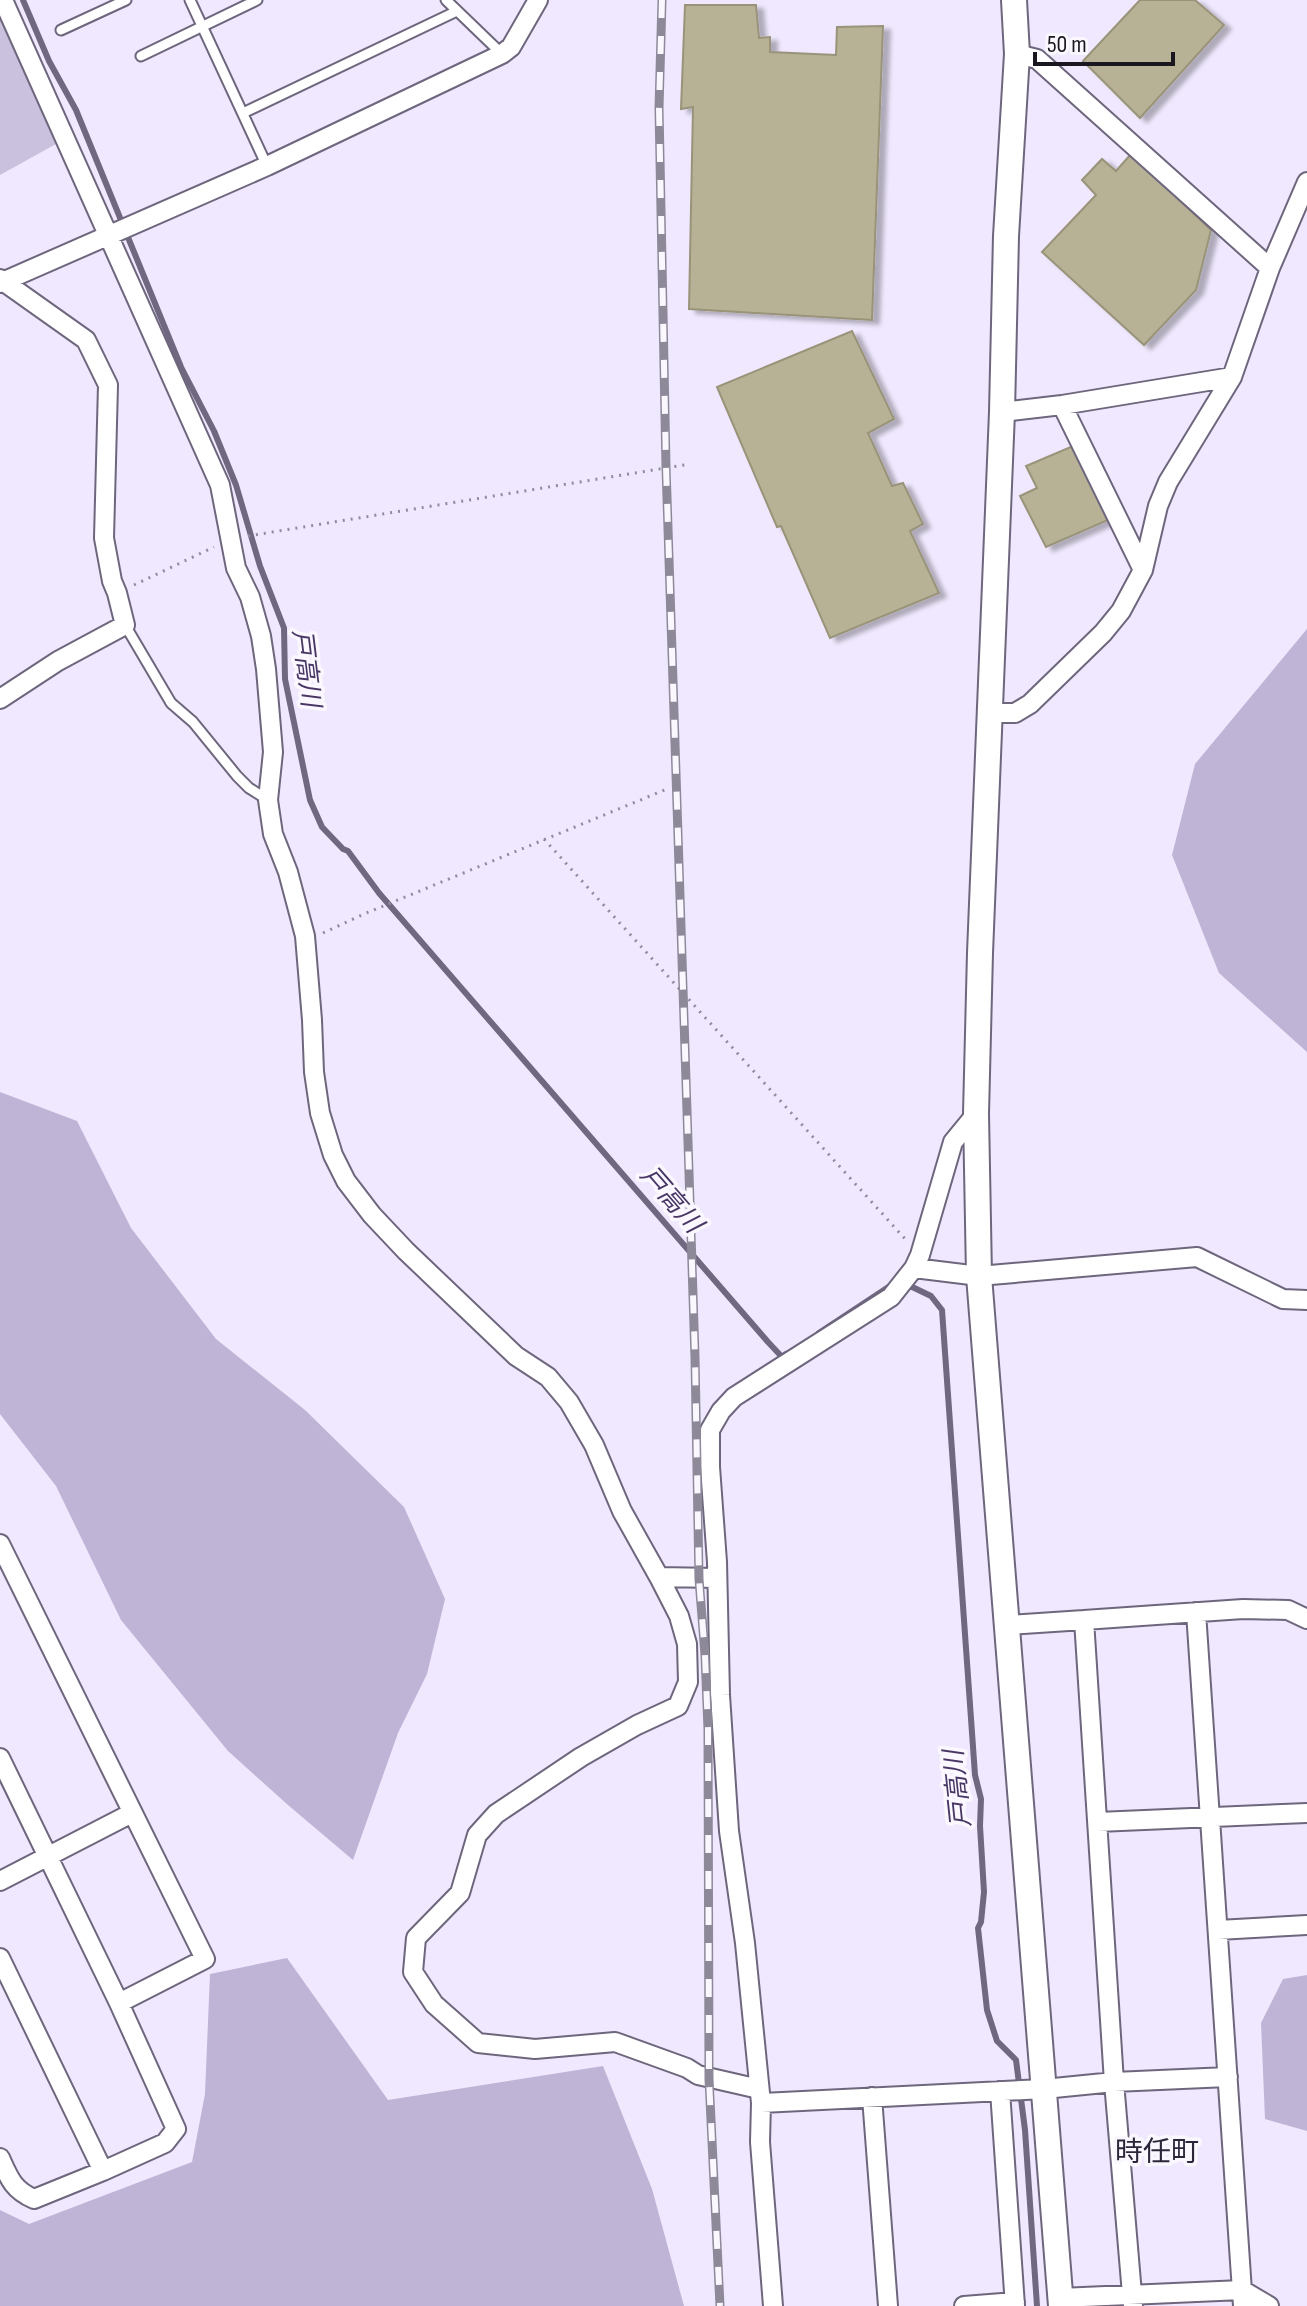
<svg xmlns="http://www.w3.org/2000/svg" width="1307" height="2306" font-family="'Sofia Sans Condensed','Noto Sans JP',sans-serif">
<defs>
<filter id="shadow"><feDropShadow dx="7" dy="4" stdDeviation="2" flood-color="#0004"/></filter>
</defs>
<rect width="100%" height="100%" fill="#efe8fe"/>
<path fill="#cac1de" d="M0,17L56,144L0,175Z"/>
<path fill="#bfb4d6" d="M1307,629V1052L1219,973L1172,855L1195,764Z
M0,1092L77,1121L131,1228L216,1339L305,1410L404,1507L445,1599L427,1674L398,1733L353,1860L288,1805L228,1751L121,1620L56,1486L0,1414Z
M287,1958L388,2100L603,2066L652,2189L684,2306H0V2210L29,2224L192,2162L205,2094L210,1974Z
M1307,1975V2131L1265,2119L1261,2023L1283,1979Z"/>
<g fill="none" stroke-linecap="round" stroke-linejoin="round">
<path stroke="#706881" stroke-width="6" d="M23,0L49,61L76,110L181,367L214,431L236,485L260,566L284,628L285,679L310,800L322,827L343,849L348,851L379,893L768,1342L782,1357L786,1354
M906,1284L931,1296L942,1310L975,1775L981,1799L980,1826L984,1892L981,1922L978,1928L987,2010L997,2041L1016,2060L1025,2130L1037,2306
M819,1333L893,1284"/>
</g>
<path fill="#b7b196" stroke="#999379" stroke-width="2" filter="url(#shadow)" d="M1140,0H1195L1224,25L1140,118L1083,61Z
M685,5H756L759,38L770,37V52L836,55L837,27L883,26L872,320L689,309L693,107L681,109Z
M1131,154L1211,230L1196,290L1144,345L1042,252L1096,195L1082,180L1102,159L1116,171Z
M852,331L894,419L868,433L892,486L903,483L923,524L910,531L939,593L830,638L781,526L777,527L717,387Z
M1073,446L1108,520L1046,547L1020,496L1037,488L1026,466Z"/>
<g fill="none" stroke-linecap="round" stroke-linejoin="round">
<g stroke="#6e667d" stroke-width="13">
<path id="lane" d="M190,0L267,166
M446,0L502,54
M61,30L126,0
M141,56L257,0
M243,113L457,11
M125,625L171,703L193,722L237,776L249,788L268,800"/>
</g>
<g stroke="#6e667d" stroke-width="22">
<path id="street" d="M3,0L220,485L236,568L250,597L261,636L266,669L273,752L268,800L273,834L288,872L305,936L312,1020L314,1072L320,1113L333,1155L346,1181L372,1215L406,1251L516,1356L548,1377L569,1402L594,1445L622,1511L659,1577L716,1578
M1017,54L1037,59L1270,268
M0,279L86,340L108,385L104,538L112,581L117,593L125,625L58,661L0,699
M0,283L267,166L502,54L511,47L538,0
M1062,405L1143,570
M1002,412L1062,405L1232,377
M991,713H1015L1030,704L1103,633L1121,611L1143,570L1158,506L1168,482L1232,377L1270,268L1307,182
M914,1268L979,1276L1197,1257L1283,1299L1307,1300
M0,1544L205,1959L119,2003
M659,1577L679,1616L687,1644L688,1682L678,1706L637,1725L581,1757L496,1814L477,1835L460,1893L416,1938L413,1972L434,2004L478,2043L535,2049L615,2042L687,2068L698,2075L759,2089
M1196,1612L1243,2306
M1084,1620L1243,1609L1288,1610L1307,1619
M1008,1625L1084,1620L1114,2082L1133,2306
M0,1758L119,2003L176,2129L165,2143L103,2171L34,2199C13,2190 9,2178 0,2158
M1098,1822L1307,1813
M0,1881L132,1813
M1218,1930L1307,1925
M0,1958L103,2171
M1000,2091L1015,2306
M872,2097L888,2306
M761,2103L1044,2089L1114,2082L1228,2077
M1060,2298L1242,2290L1269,2306
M773,2306L760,2142L761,2103L745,1943L729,1831L720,1695L717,1562L710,1467V1430L721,1411L734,1397L891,1297L914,1268L920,1255L953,1142L976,1114
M964,2306L1015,2302"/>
</g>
<g stroke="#6e667d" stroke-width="28">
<path id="secondary" d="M1014,0L1017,54L1006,236L1002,412L980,953L976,1114L979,1276L1061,2306"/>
</g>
<path stroke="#918c9c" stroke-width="3" stroke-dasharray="2 6" stroke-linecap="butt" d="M248,536L690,464
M134,585L214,547
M544,839L906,1240
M323,933L364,914L667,789"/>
<use href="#lane" stroke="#fff" stroke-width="9"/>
<use href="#street" stroke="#fff" stroke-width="18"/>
<use href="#secondary" stroke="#fff" stroke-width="24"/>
<g stroke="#8e8999" stroke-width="9">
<path id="rail" d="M662,0L659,108L666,467L695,1357L699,1579L705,1655L708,1729L709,2079L720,2306"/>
</g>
<use href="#rail" stroke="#faf8fe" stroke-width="6" stroke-dasharray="18" stroke-linecap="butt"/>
</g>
<g text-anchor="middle" stroke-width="7" stroke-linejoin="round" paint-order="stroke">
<g font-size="26" font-style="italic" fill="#483765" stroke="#faf8fe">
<text transform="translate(307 668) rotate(83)" y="9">戸高川</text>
<text transform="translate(672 1199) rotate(49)" y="9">戸高川</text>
<text transform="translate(957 1789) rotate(-96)" y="9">戸高川</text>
</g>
<g font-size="28" fill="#2d263a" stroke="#faf8fe">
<text x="1157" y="2161">時任町</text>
</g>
</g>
<path d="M1035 52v12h138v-12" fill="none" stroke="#1a1720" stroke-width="4"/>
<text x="1047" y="52" font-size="24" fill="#1a1720" stroke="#faf8fe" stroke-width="6" paint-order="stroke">50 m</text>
</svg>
